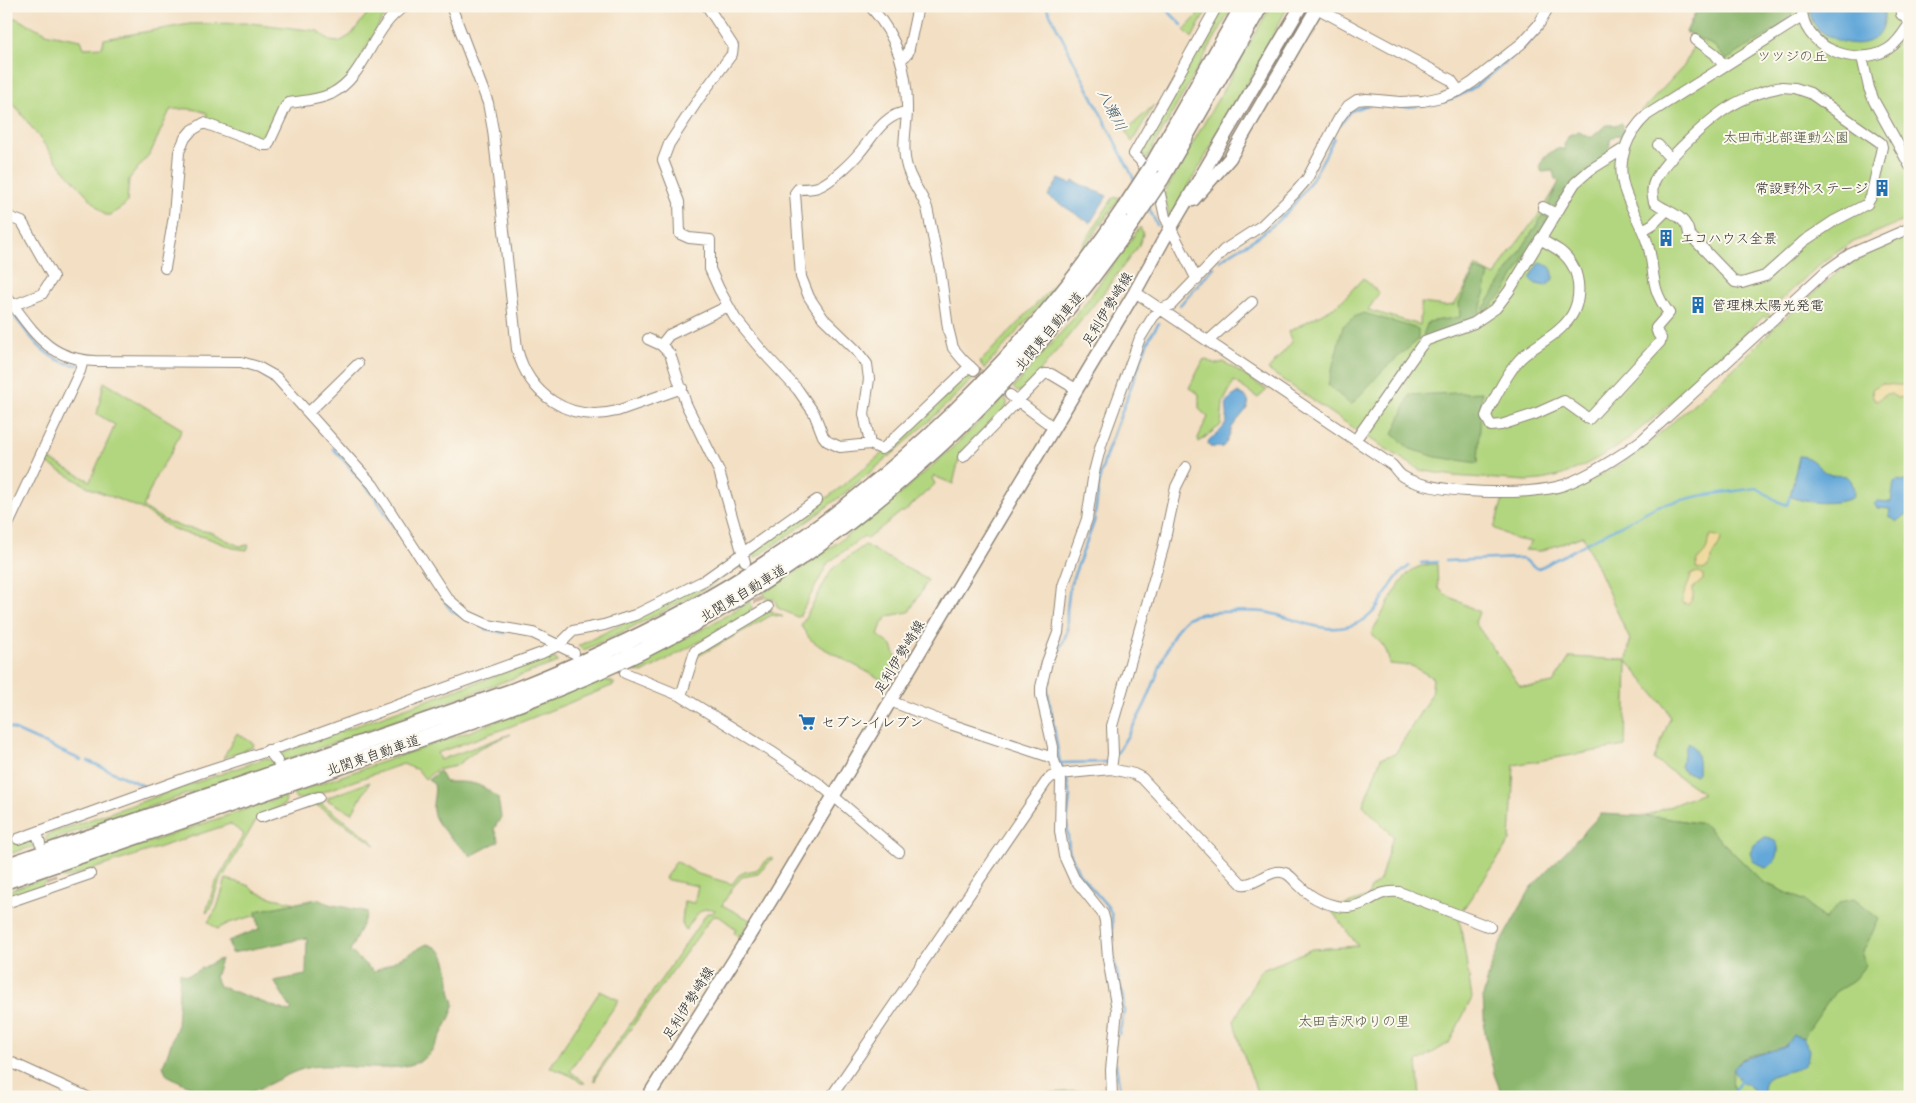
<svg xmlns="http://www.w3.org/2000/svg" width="1916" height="1103" font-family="'Architects Daughter','Klee One',sans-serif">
<rect width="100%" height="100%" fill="#fbf7ec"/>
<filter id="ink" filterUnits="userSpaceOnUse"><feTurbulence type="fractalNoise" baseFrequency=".02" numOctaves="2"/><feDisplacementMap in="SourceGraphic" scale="10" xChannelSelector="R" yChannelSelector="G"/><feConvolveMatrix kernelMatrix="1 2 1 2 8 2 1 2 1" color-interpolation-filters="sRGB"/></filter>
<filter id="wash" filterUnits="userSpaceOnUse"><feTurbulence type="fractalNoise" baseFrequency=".0096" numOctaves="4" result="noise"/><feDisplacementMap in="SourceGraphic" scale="20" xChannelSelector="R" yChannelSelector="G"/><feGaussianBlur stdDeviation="1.12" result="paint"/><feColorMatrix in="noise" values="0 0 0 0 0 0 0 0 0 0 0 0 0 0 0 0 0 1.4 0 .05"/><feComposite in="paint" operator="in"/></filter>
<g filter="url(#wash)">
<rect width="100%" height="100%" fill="#f3dfc3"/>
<path fill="#b2d67f" stroke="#6e8055" d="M373,6H398L392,9L381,21L349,79L319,98L288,100L264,140L206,120L207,113C193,108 185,108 170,110L151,152L129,179L127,202L125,205L111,215H105L59,164L17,108L6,98V25L10,17L6,14V10L11,14V16L49,34L81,40L84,48L102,47L104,39L190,24L250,23L318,31L330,41L339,42L351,35Z
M1206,6H1209L1192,38L1184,30Z
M1221,6H1233L1146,160L1141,150Z
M1271,6H1288L1257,67L1170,218L1164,196L1166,190Z
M1699,6H1910V218L1849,244L1819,265L1767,313L1778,324L1838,272L1877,249L1910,235V1097H1706L1825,920L1805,901L1763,882L1704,824L1646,816L1703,793L1654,760L1670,718L1667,710L1627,661L1625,746L1514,765L1510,841L1459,915L1472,998L1449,1043L1417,1062L1420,1097H1266L1258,1095L1240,1044L1234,1021L1260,971L1312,949L1358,946L1331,910L1368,897L1371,888L1380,880L1393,836L1363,805L1381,758L1395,754L1431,695L1433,678L1412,666L1389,664C1388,649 1382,643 1371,634C1379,620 1400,579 1411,571C1417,566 1429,564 1437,564L1438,588L1445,594L1479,612L1475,623L1520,686L1532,687L1553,683L1570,657L1627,660L1630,640L1583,536L1541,551L1525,550L1532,542L1515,539L1494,528L1504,496L1531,498L1556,493L1577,487L1621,464L1641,450L1733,369L1775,327L1764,316L1661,412L1628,439L1616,448L1581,467L1560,476L1541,480L1527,481L1453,476L1420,470L1361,433L1268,370L1292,342L1288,332L1339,304L1363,278L1379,293L1368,310L1420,325L1421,303L1445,306L1454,305L1465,288L1476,266L1495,276L1506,257L1541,212L1560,181L1609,152L1638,115L1684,66L1697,38L1686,32Z
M1154,105L1132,142L1126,131Z
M1117,197L1120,198L1048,297L984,369L980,362L1049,291L1077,254L1113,198Z
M1140,227L1143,234L1139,245L1104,292L1025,390L1017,392L1013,388L1078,313Z
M1204,359L1216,364L1224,362L1267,390L1258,398L1234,381L1223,403L1221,425L1199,442L1198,438L1208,417L1199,409V394L1189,388Z
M968,375H973L975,377C907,445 835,505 755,558L754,555L757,549C834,496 901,440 968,375Z
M104,382L182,429L171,453L157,474L143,507L164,520L181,527L210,532L239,546L249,545L247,550L233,548L205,537L184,533L171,528L140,508L92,489L41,460L43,456L90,481L115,425L97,414Z
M1003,398L1007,400V406L961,451L953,484L934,476L932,478L935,484L904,512H901L867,539L864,536L828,563L799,617H797L778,608L774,599L766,598L763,593C851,538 931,472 1003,398Z
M865,545L928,580L909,612L888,616L885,621H883L878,635L892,646L898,662L884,681L821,647L810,639L801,626L832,569Z
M741,561V566C691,599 638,625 584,650L578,646L713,579Z
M751,601L752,607L748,615L642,673L631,670L630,667L701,630Z
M770,610L783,617L772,615L696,657L699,651Z
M555,658L558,662L281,762L280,754L283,752L542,659Z
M603,679L614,683V685L509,727L437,753L440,760L511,734L478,749L456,766L436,770L425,779L418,770L403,764L302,799L295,798L293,793L471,731Z
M237,733L254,744L253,747L223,758Z
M266,758L273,761L274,765L45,842V839L49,834Z
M370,782L352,813L327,800L329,797Z
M284,796L286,800L284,805L258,817L217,887L211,909L206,913L214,886L244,834L230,824L66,878L57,877L56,874Z
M315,802L321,803L372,841L375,845L320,807L315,805L262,822L263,819Z
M6,839L16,843L32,842L35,846L6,855Z
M769,858H773L758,874L742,877L733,887L722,905L750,920L739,937L734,933L736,929L720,917L715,916L711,918L597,1075L595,1081L594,1080L595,1075L707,913H713L715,910C700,904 694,919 686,930L682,924L684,901L694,903L698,886L668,880L665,878L676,861L698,874L732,884L739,875L745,872L756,870Z
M45,878L46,881L42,886L6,899V891Z
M226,879L248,885L254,891L273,898L297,903L256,911L257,915L229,923L217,929L208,922L217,908Z
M600,991L619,1000L570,1071L585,1083H581L572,1076L550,1067Z
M1104,1089L1102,1097H994Z"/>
<path fill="#8db76e" stroke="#5c714c" d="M1699,6H1799L1798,10L1795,8L1791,15L1793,16L1789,22L1726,60L1716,47L1686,32Z
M1622,123L1624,131L1620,136L1616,135L1610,140L1609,157L1585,173L1555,213L1547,209L1559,181L1555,179L1553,171L1542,172L1539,167L1544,157L1557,148L1565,150L1564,145L1569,135L1579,132L1591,138L1606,125H1617Z
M1543,215L1549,217L1505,292L1484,313V308Z
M1476,269L1489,274L1479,317L1427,338L1423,335L1428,322L1460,317L1459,303Z
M1364,313L1418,329V340L1385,368L1351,405L1328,385L1343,326L1356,316Z
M1482,392L1478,463L1436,457L1410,449L1393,434L1410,395Z
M439,771L445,782C469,782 479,781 498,798L501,817L494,829L499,841L471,856C460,845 435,827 433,811C432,802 436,793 434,784L428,780Z
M1601,814L1658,817L1704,824L1763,882L1805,901L1824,920L1840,902L1854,899L1879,919L1862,954L1865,966L1852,982L1835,992L1803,1038L1793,1035C1790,1039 1788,1044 1783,1047C1767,1057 1735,1049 1733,1075C1732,1083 1732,1090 1737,1097H1503L1494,1074L1485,1034L1483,996L1492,964L1502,940L1531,888Z
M317,899L329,904L368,912L350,951L374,972L427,944C433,946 440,949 443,954C447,961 451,980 450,987C450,996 454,999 454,1005C453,1014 433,1053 425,1058C400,1076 351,1064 320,1066C288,1067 261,1096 227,1097C207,1097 185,1084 167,1075L163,1066L177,1027L180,972C184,974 184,975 188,975C192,974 213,962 221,959L215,977L219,986L289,1012L292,1010L274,981L306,975L307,938L232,953L228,941L259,929L256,911Z"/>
<path fill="#eeda9e" stroke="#8c8264" d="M1882,383C1891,386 1902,384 1908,387L1909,391L1906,397L1897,398L1891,394H1886L1877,401L1873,398L1872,389Z
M1711,535L1718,536L1721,539C1718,549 1712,556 1709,566L1703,570L1696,568C1697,559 1700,558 1705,552C1709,547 1706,541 1711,535Z
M1699,572L1703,575V580L1693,588V598L1688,605L1682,602C1683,592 1690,584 1691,574Z"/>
<path fill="#64a8d9" stroke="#486a82" d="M1809,6H1884C1884,14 1885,22 1882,29C1870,54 1833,43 1817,28C1811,21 1810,14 1809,6Z
M1059,179L1071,184L1073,181L1107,196L1090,223L1048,196Z
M1539,262C1549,263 1556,271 1552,281L1546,286L1536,284L1530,279Z
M1238,393C1261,401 1240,415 1233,426C1229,431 1229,443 1222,447C1219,448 1214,447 1210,447L1208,443L1209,440C1215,435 1223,430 1226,423C1231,408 1218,404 1238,393Z
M1799,456C1814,456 1817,469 1829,474C1838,478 1848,471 1852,483C1854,489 1855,493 1852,498C1838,505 1803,504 1790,496Z
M1897,480L1910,482V514H1907L1897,522L1889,516L1890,509L1877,508L1874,504L1877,501L1891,502L1894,482Z
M1689,742C1698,751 1699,761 1698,773L1696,775L1684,772L1681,766L1686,746Z
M1765,837C1784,837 1781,864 1765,868L1753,861L1750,853L1754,845Z
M1793,1035L1803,1038L1809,1050C1808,1055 1808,1061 1804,1065C1796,1075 1758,1069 1764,1092L1757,1095L1748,1084L1740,1082L1733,1068L1741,1060L1780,1048L1785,1046Z"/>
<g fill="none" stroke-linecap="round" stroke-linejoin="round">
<path stroke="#64a8d9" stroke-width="2.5" d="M1046,6L1135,181
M1163,6L1182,25
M1524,47L1542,29L1554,6
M1383,105L1407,107L1417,106
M1425,105C1463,102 1487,78 1514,55
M1341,124L1351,111L1370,104
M1149,208L1157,225
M1220,261C1232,251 1246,245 1259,236C1296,210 1315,178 1334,138
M6,305C25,329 44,364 79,365
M1180,305L1214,267
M265,376L278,386
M333,448L375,497L411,552
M1446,561L1521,558L1538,569L1657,506L1699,496L1757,488L1777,501L1787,505L1790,496
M1421,563L1437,562
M445,602L451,610L465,619
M486,629L505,633
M6,726L81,760
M1117,753C1127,737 1137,721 1145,704C1155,685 1170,629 1186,619C1194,613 1209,613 1219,612C1234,612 1250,610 1264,612C1298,617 1325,639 1360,622C1379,613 1385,591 1398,576C1401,572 1406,569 1409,566
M88,761L144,786
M1060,763L1109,762
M1063,771L1060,763L1047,687L1048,679L1067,632V610L1070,586L1094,522L1100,477L1106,455L1146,346L1151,335L1159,323
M1066,776L1070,796L1067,822L1069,850L1079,873L1108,907L1112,915L1113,956L1123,997L1124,1012L1119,1034
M1116,1064L1119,1086L1123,1097
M1730,1097L1740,1082"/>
</g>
</g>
<g filter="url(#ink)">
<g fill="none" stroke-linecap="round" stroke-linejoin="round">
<path stroke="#cbbba5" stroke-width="10" stroke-dasharray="10 5" stroke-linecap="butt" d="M974,370L1010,395
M752,584L759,602
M46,862L52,879"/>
<g stroke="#8f8577" stroke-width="12">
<path id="minor" d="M451,6L488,103L493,130L517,349C529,395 569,423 617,411L682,388
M707,6L733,46L732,54L700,97L669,144L663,160L679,202L680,234L689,238L710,240V269L719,289L735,318L763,352L798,390L814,413L823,436L827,441L840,447L870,444L881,449L885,447L970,366
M870,6C898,37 908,72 907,113C906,129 902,147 906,163C909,180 921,192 927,208L940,270L948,328L953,348L963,360L974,370
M1313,6L1451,80L1459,91
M1802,6C1800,47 1856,69 1888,49C1898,43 1904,32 1910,23
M1900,6L1901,14L1910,22
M1696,40L1715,54L1724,66
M1862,57L1869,88L1874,101L1910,166
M902,59L908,53L918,6
M1782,87L1795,88L1810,93L1881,143L1882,147L1871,197L1867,204L1834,221L1804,241L1765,276L1742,283L1735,282L1689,234C1687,215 1666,212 1654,202C1652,195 1652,186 1655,180C1664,160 1710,119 1729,107C1744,98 1765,90 1782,87Z
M1658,145L1671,159
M1543,207L1556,214
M6,216L22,222L53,277L42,294L14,305
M1643,230L1653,224L1667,210
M1540,239C1547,243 1554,247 1560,251C1584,270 1584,306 1563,326C1551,339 1533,346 1520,359C1507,373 1497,394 1488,411L1486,416L1491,426L1501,425L1535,414L1564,401L1589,419L1660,342L1661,338L1658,334L1656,328L1669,313C1649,287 1656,273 1648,245C1642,225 1630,208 1624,188C1616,161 1627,133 1647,115L1802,17
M165,268L174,216L179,152L185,138L191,131L204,123L263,145H268L286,106L289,103C303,101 318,100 331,94C368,75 370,28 405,6
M1197,280L1165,217L1160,194L1140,160L1134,154L1217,6
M1135,292L1392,465C1395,468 1398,473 1402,476C1430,495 1532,496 1564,485C1592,474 1619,457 1643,439L1826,271L1850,254L1910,228
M6,296C33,330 46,359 95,361L241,362L258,367L276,377L373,485L447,598L468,616L488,625L533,633L574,653
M648,339L661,345L670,354L686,404L719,471L745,562
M1208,341L1252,302
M661,345L669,335L728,306
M1010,395L1053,427
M309,412L358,364
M1359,435L1421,346L1427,340L1474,323L1496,308L1509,291L1575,183L1590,170L1625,148
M870,444L864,414L869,379L867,364L856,350L823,318L809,297L801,277L795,193L798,189C805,189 812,189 818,187C831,182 851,163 860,152C873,137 884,114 907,112
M963,457L1044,374H1051L1076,389
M6,529L80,371L83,360
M625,673L681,696L772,752L818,783L899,852
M681,696L695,651L768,607
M890,701L947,723L1053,758
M268,750L277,761
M1111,769L1113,754L1112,726L1163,548L1176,487L1186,467
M261,817L319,797
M37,833L40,843
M18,839L200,773L310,737L542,653L559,645L573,631L604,625L635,615L705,580L817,500
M6,903L90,874
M6,1060L87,1097
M831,1097L1046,782L1051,777L1059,774L1111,769L1134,774L1142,778L1242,884C1257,886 1270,867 1285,873C1291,875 1295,882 1300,886C1312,899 1330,907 1348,907C1369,906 1376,889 1399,892L1490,927
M1112,1097L1111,1070L1117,1010L1108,959L1105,921L1103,914L1074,878L1064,856L1060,831L1061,781L1053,758V747L1041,695V687L1047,662L1058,633L1063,586L1087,519L1094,472L1101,445L1140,338L1153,317L1161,309L1171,305L1224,250L1261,226L1294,194L1307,179L1339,118L1348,106L1357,100L1367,99L1400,102L1423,101L1441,97L1459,91L1473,82L1522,43L1539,24L1549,6"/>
</g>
<g stroke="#8f8577" stroke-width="15">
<path id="major" d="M1193,200L1230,158L1318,6
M648,1097C694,1022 743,948 788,872C902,678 1018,485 1135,292L1163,241L1301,6"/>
</g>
<g stroke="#8f8577" stroke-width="18">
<path id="highway" d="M1152,166L1243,6
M1161,179L1260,6
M6,866L513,691C571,668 628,643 683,613C860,517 1011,376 1124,209
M6,881C125,840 244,800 362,759C457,726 553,695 644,650C847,548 1004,406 1133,221"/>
</g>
<use href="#minor" stroke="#fff" stroke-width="10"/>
<use href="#major" stroke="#fff" stroke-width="12"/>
<use href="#highway" stroke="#fff" stroke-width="15"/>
<g stroke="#8f8577" stroke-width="18" stroke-linecap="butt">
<path id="highway-bridge" d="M1124,209L1152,166
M1133,221L1161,179"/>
</g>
<use href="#highway-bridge" stroke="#fff" stroke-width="15"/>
</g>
</g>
<defs>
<g id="building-bare" transform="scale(1.35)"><path d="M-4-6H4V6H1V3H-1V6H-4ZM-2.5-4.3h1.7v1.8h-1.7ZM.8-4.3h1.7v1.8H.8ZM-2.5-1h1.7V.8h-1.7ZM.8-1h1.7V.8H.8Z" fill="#1f6fb2" stroke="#fbf7ec" stroke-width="2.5" paint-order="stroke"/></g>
<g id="supermarket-bare" transform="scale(1.35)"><path d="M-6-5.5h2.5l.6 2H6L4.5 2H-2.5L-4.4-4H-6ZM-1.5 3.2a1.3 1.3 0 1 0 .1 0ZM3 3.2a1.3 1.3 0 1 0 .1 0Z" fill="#1f6fb2" stroke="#fbf7ec" stroke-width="2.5" paint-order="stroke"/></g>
</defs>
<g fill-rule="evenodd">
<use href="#building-bare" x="1882" y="188"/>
<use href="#building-bare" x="1666" y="238"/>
<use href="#building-bare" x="1698" y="305"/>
<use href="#supermarket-bare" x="807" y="722"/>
</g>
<g text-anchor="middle" stroke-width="4" stroke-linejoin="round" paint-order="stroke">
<g font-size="14" fill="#4d5640" stroke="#fbf7ec">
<text x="1792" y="61">ツツジの丘</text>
<text x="1786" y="142">太田市北部運動公園</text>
<text x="1354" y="1026">太田吉沢ゆりの里</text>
</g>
<g font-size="14" fill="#2b2b2b" stroke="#fbf7ec" text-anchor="start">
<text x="1868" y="193" text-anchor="end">常設野外ステージ</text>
<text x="1680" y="243">エコハウス全景</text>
<text x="1712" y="310">管理棟太陽光発電</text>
<text x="821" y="727">セブン-イレブン</text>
</g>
<g font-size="14" fill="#2b2b2b" stroke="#fbf7ec">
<text transform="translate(1107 309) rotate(-59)" y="5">足利伊勢崎線</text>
<text transform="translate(1049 331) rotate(-50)" y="5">北関東自動車道</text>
<text transform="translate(743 593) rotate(-31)" y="5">北関東自動車道</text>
<text transform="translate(899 657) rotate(-59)" y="5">足利伊勢崎線</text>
<text transform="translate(373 755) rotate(-19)" y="5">北関東自動車道</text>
<text transform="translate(688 1003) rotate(-58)" y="5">足利伊勢崎線</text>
</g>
<g font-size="15" font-style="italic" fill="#3f5768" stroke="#fbf7ec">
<text transform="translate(1112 110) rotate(63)" y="5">八瀬川</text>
</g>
</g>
<rect width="1916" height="1103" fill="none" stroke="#fbf7ec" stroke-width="25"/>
</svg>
